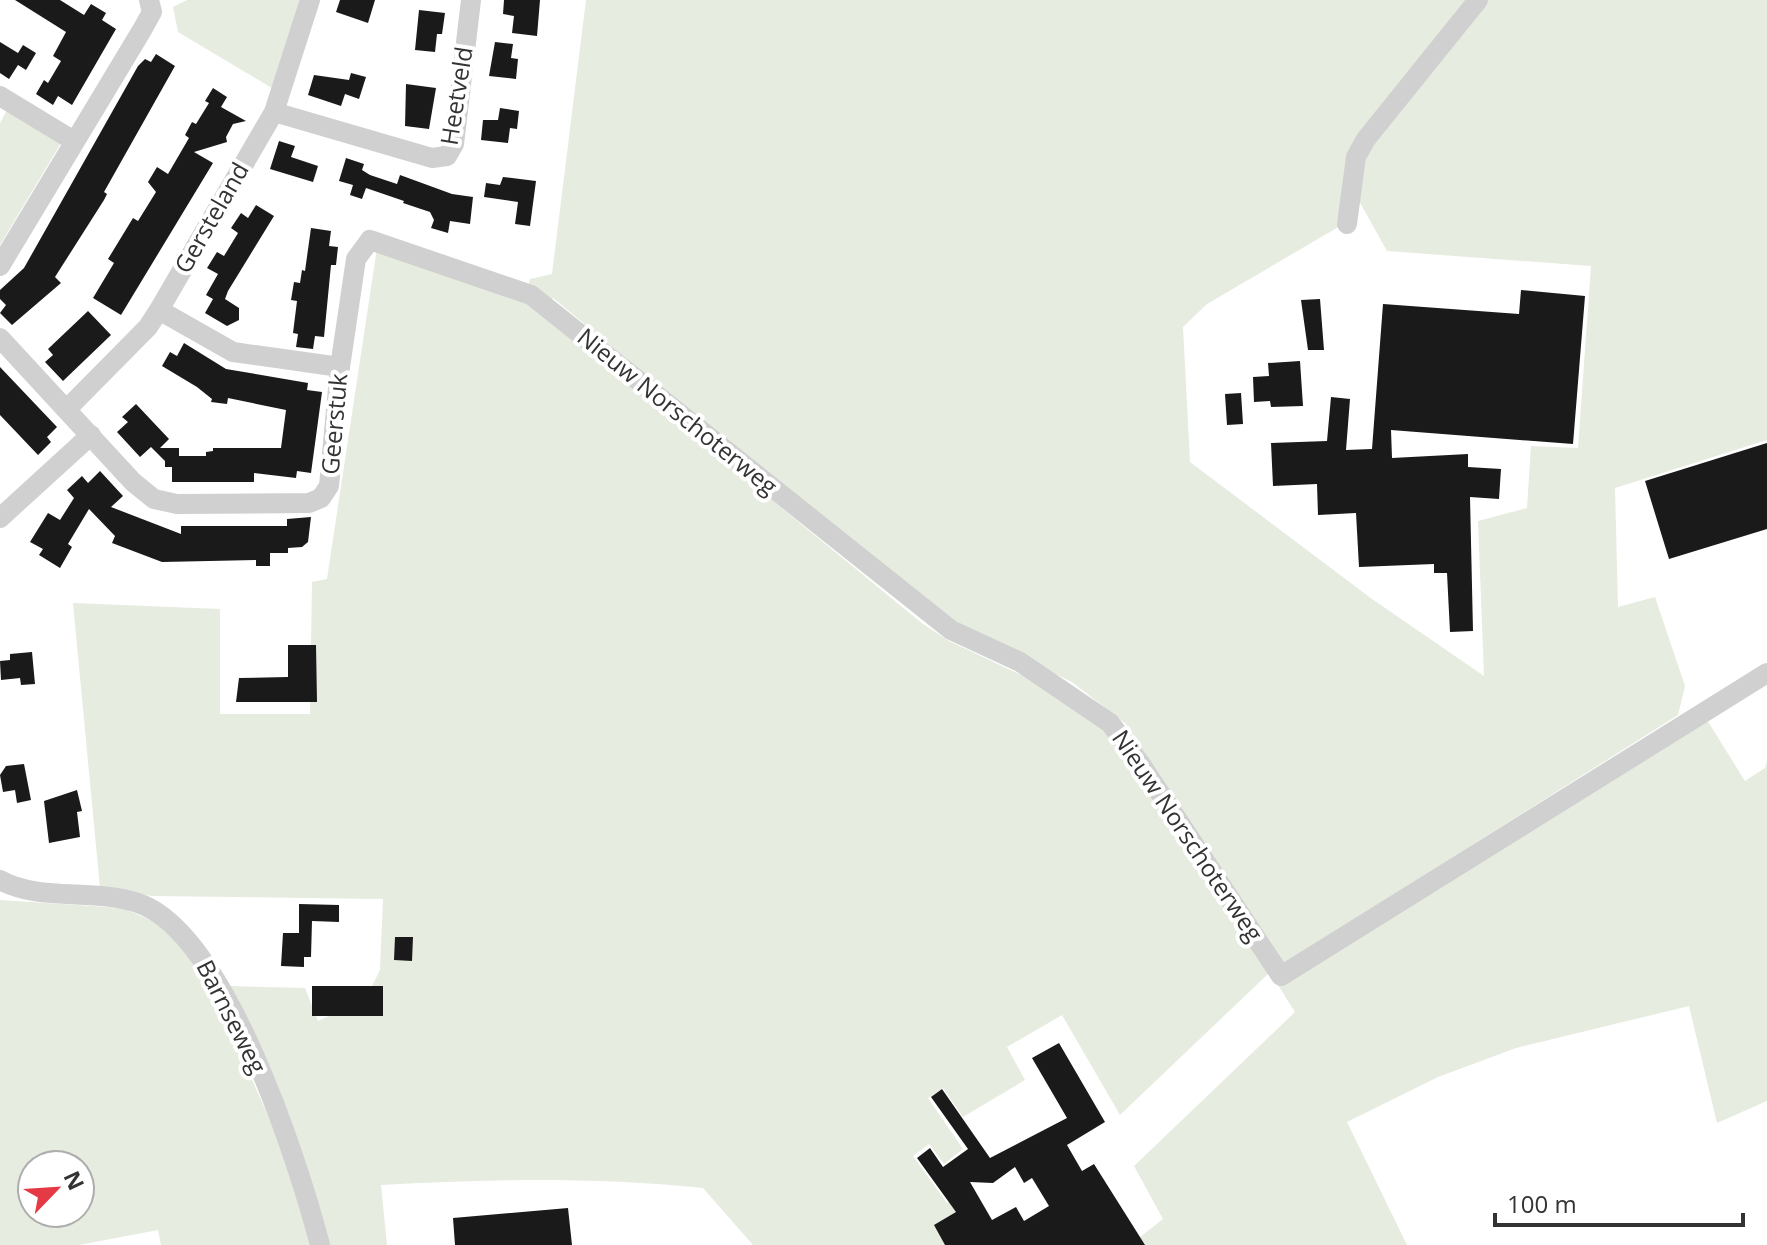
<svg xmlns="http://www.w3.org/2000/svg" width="1767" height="1245" font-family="'Open Sans',sans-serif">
<rect width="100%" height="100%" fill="#fff"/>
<path fill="#e6ecdf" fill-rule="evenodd" d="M187,0H301L272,88L178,32L173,7Z
M586,0H1466L1358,133L1340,226L1207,304L1183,327L1190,462L1372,599L1484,676L1478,521L1527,508L1531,446L1578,448L1591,266L1387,251L1359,201L1367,151L1485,0H1767V440L1615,488L1618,607L1655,597L1685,686L1678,715L1282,965L1126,724L1072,682L950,625L553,298L549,303L528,288L530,279L552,274Z
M7,110L61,143L0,245V123Z
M377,248L523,296L923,624L949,641L1066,696L1110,732L1269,973L1120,1115L1062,1015L1007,1047L1025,1080L963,1117L943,1088L928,1098L963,1149L944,1164L929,1144L913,1156L947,1203L964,1191L998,1245H753L703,1188C595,1177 489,1179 381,1185L387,1245H329L276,1081L230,986L305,988L318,1021L361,1001L371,988L380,970L383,899L152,896L100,888L73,603L220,609V714H310L312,582L327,579Z
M1707,720L1745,781L1765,768L1767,762V1101L1717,1123L1689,1006L1516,1048L1438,1077L1347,1122L1407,1245H1130L1163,1219L1134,1166L1295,1012L1278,985Z
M0,900L123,908L161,925L191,960L219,1006L297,1180L314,1245H161L158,1230L79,1245H0ZM32,1165H80V1213H32Z"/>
<path fill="#1a1a1a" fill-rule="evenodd" d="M15,0H60L84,15L91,4L106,13L102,20L116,29L72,105L58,96L53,105L36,94L44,80L48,83L61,61L53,56L66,32Z
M340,0H375L368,23L336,12Z
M504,0H540L537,36L512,33L514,16L503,14Z
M419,10L445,13L442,34H437L435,52L415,50Z
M0,42L18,53L23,45L36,53L26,70L18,65L9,79L0,73Z
M495,42L513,44L511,58L518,59L516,79L489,76Z
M156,54L175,66L104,192L107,194L104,200L55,277L61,283L12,325L0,313L6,305L0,299V290L24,268L138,66L145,59L151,62Z
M351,73L366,77L359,99L345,94L341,106L308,95L314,75L349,80Z
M406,84L436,88L429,129L405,126Z
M213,88L227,97L221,107L246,121L233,124L226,137L227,142L194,152L213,163L121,315L93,298L114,263L108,259L133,218L138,221L156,192L148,182L157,167L168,174L189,138L185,135L192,122L196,124L209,103L205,101Z
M500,108L519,111L517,129L510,128L508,143L481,140L483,120H498Z
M279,141L295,146L291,157L318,166L313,182L270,169Z
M346,158L364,164L362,170L370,175L397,184L400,175L452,194L473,197L470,224L450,221L448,233L431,228L434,220L430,212L403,203L404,201L366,188L362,199L350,195L353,185L339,181Z
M503,177L536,181L530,226L515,224L518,202L484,197L486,183L500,185Z
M256,205L274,216L228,291L225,299L239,308V320L227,326L205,313L213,299L206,295L218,274L207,268L217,252L224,256L238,233L231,228L241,213L248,218Z
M311,228L331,231L329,246L338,247L336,265H331L324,337L315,336L313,349L296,347L298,334L293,333L297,301L291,300L294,282L300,283L302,270L305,271Z
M1521,290L1585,296L1573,444L1391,430L1392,458L1468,454V467L1501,469L1499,499L1470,497L1473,631L1450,632L1447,573H1434V564L1359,567L1356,513L1318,515L1317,484L1273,486L1271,443L1327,441L1331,397L1350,399L1346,450L1372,449L1383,304L1519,314Z
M1320,299L1324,350H1308L1301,300Z
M88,311L111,335L63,381L45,362L53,355L48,349Z
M184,343L226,369L308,383L307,390L322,392L311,473L297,471L296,478L254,473V482H172V467H165V461L151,447L140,457L117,432L128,422L122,417L136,404L169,439L160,448H179V456H206V452L213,451V448H281L286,410L228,398L227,404L211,402L212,399L197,387L162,366L170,352L177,356Z
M1300,361L1303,406L1271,407L1270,401L1254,402L1253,377L1269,376L1268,363Z
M0,367L57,427L47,437L51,442L38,455L0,415Z
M1241,393L1243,424L1227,425L1225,394Z
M1767,443V529L1669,559L1645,481Z
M100,471L123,496L111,507L181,534V526H287V519L311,517L308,542L302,547L288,548V553H270V566H256V560L162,562L112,543L115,536L89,509L68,544L72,547L60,568L39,555L43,549L30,542L48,513L60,520L74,498L67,490L82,476L88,483Z
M288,645H316L317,702H236L239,678L288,677Z
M32,652L35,684L21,685L20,678L1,680L0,661L10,660V654Z
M24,764L31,800L17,803L15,790L3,792L0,775L6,766Z
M77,790L82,811L77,812L80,837L49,843L44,801Z
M299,904L339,905V922L312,921L311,957H304V967L281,966L283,933H299Z
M395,937H413L412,961L394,960Z
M312,986H383V1016H312Z
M1059,1043L1105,1122L1067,1145L1082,1171L1094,1164L1145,1245H945L934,1225L956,1212L917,1158L930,1148L943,1167L968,1149L931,1097L942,1089L990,1158L1067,1118L1032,1058ZM1015,1167L1024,1183L1032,1178L1049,1206L1024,1221L1016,1207L992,1220L970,1182L993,1183Z
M568,1208L572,1245H455L453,1218Z"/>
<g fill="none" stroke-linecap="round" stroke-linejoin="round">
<path stroke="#d0d0d0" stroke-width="20" d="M0,96L74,141
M274,112L432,158L447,156L454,144L471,0
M1347,224L1356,157L1366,139L1478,0
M0,266L142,30L152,12L149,0
M159,310L233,352L340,367
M0,338L133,482L154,499L177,504L309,503L321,498L329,486L340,367L356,259L370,240L531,295L951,630L1020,662L1110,723L1140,763L1281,976L1767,673
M68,408L148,327L159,310L274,112L310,0
M0,518L91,435
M0,880C39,902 95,888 138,903C225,932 298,1161 320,1245"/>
</g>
<g text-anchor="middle" stroke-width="8" stroke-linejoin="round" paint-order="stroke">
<g font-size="24" fill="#333" stroke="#fff">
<text transform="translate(457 96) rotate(-81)" y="8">Heetveld</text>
<text transform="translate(212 218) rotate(-60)" y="8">Gersteland</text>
<text transform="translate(677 412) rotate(39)" y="8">Nieuw Norschoterweg</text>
<text transform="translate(335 424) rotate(-85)" y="8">Geerstuk</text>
<text transform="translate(1187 836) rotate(56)" y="8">Nieuw Norschoterweg</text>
<text transform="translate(231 1017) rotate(63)" y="8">Barnseweg</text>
</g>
</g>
<g transform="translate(56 1189) rotate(65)"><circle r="38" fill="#ffffff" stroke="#adadad" stroke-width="2"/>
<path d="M0-6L14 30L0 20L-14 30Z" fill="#e63946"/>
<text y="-12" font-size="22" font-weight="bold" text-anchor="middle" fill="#333333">N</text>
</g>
<path d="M1495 1213v12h248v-12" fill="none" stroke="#333333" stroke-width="4"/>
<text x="1507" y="1213" font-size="24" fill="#333333" stroke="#ffffff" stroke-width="6" paint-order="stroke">100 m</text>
</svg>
